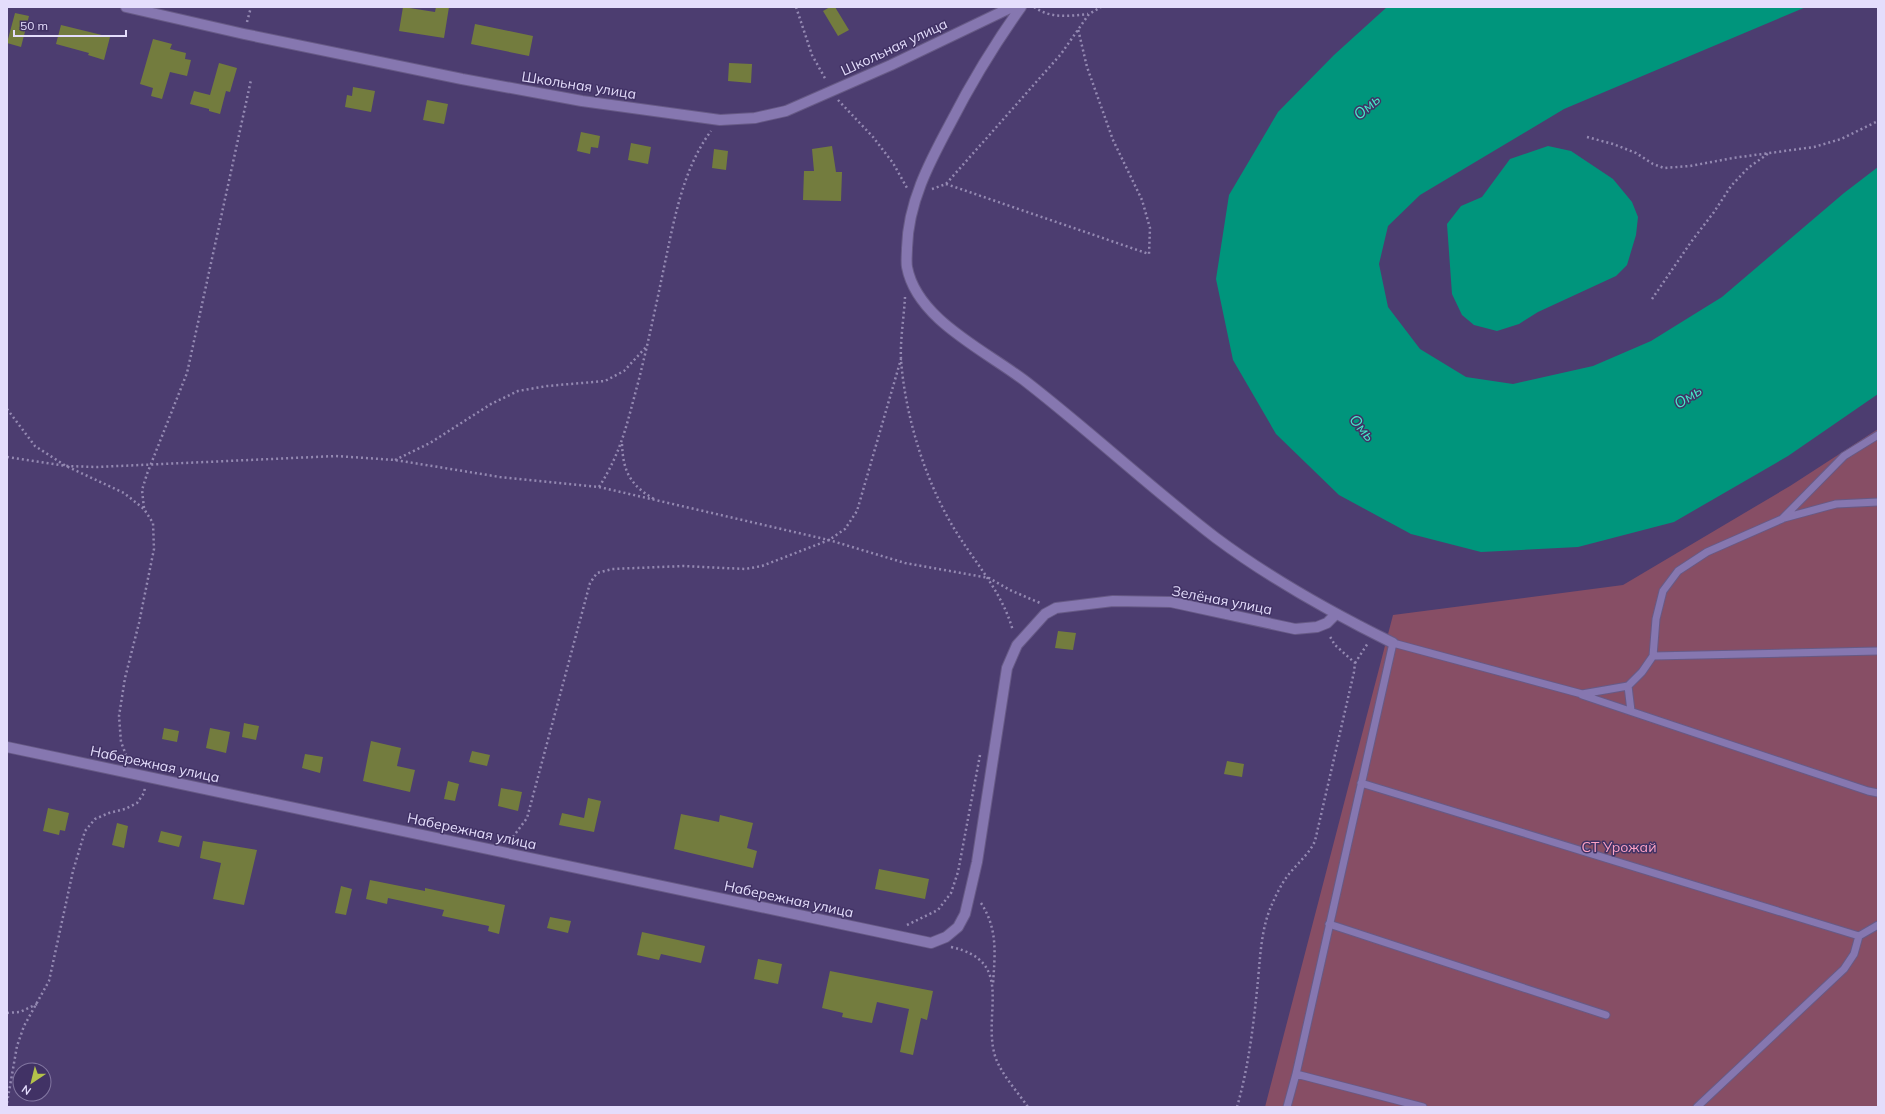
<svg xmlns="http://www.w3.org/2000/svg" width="1885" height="1114" font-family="Mulish,sans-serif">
<rect width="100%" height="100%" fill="#4c3d70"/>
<path fill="#874e65" d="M1878,429V1107H1265L1393,615L1623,585L1790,486Z"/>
<path fill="#00957c" d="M1387,7H1806L1564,109L1420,195L1388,226L1379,264L1388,307L1420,349L1466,377L1513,384L1593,366L1651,341L1722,297L1844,193L1878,167V394L1788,456L1674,522L1578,547L1481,552L1411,534L1339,495L1276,434L1233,360L1216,279L1229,195L1278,112L1334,55Z
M1548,146L1571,151L1613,179L1632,202L1638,217L1636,235L1627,265L1616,276L1538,312L1519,324L1497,331L1474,325L1462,315L1452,294L1447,224L1461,206L1482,197L1510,159Z"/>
<path fill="#737c3e" d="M403,7L435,12L436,7H449L444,38L399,31Z
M830,7H835L849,30L838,36L823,11Z
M15,13L29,16L21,47L7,43Z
M475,24L533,36L529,56L471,44Z
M61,25L110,37L104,60L88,55L89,53L56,44Z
M153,39L172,44L170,49L186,53L185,59L191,60L187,76L170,72L162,99L151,96L153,88L140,84Z
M219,63L237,68L230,92L226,91L220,114L209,111V109L190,104L194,91L210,95Z
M729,63L752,64L751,83L728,81Z
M353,87L375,91L371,112L345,107L347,95L352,96Z
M427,100L448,104L444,124L423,120Z
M581,132L600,136L598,148L591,147L590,154L577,151Z
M631,143L651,147L648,164L628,160Z
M832,146L836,172H842L841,201L803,200L804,171H814L812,149Z
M714,149L728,151L726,170L712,168Z
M1058,631L1076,633L1073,650L1055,648Z
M244,723L259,726L256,740L242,737Z
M164,728L179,731L177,742L162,739Z
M210,728L230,732L226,753L206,748Z
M371,741L401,748L397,766L415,770L410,792L363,781Z
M472,751L490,755L487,766L469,762Z
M305,754L323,757L320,773L302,768Z
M1227,761L1244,764L1242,777L1224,774Z
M448,781L459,784L455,801L444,799Z
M501,788L522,792L518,811L498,806Z
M588,798L601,801L594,832L559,825L562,813L584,818Z
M48,808L69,813L65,831L60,830L59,835L43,831Z
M681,814L719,822L720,815L753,823L747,848L757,851L753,868L674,849Z
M117,823L128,826L124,848L112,845Z
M161,831L182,836L179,847L158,842Z
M203,841L257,850L244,905L213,899L221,863L200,858Z
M879,869L929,879L925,899L875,889Z
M370,880L425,891V888L505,905L499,934L488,931L489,926L442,916L444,910L388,898L387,904L366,899Z
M341,886L352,889L346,915L335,913Z
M550,917L571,921L568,933L547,928Z
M642,932L705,946L701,963L661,954L659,960L637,955Z
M758,959L782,964L778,984L754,979Z
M830,971L933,991L927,1020L921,1018L913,1055L900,1052L909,1009L877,1002L872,1023L842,1017L843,1013L822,1008Z"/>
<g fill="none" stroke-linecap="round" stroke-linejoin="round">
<g stroke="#675a86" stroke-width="9">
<path id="service" d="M1784,518L1836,504L1878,502
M1653,656L1878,651
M1628,686L1631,711
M1582,695L1868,791L1878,793
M1361,783L1859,936
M1329,924L1606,1015
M1296,1074L1423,1107
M1287,1107L1296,1074L1393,643L1582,694L1628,686L1642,672L1653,656L1656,619L1663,591L1678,571L1707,552L1782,519L1844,456L1878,435
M1697,1107L1844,969L1854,954L1859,936L1878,925"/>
</g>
<g stroke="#675a86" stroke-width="12">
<path id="minor" d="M126,7L244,34L462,79L582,101L720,120L755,118L786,111L891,65L1012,7
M1021,7C994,45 971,83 950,124C929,163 908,203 907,248C907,254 906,261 907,267C917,321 989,352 1029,384C1093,434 1152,489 1216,538C1271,579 1332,613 1393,643
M7,747L931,943L946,937L958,927L965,914L977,862L1007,668L1017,645L1045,614L1056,608L1113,601L1171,602L1295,629L1317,627L1327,623L1336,614"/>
</g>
<path stroke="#9489b2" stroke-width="2.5" stroke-dasharray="2 3" stroke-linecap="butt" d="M796,7L812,55L826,80
M1034,7C1051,19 1069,16 1088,14
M247,22L251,7
M838,100L873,137L893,163L907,188
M1587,137L1613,144L1636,153L1653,164L1664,168L1690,166L1733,158L1814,147L1841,139L1878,121
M946,184L1149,254L1150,228L1142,200L1113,140L1087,67L1078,29
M932,189L946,184L1061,54L1089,14L1101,7
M905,297C904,317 900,340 901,360C905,412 922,470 947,516C968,556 1001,587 1013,631
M1652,299L1691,242L1714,212L1731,186L1748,168L1769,153
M7,409L35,446L66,466L124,493L144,509L153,523L154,549L139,623L125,678L119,716L121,742L128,760
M622,444C623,471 630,485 654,499
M7,457L66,466L97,467L336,456L395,460L500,477L599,487L829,540L905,563L989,578L1010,590L1040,603
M395,460L430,443L491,404L518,391L547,386L605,381L624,371L647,346
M599,487C622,451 627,423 638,383C649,340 658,296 667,253C676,211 685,166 711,131
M144,508L142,490L147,474L187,373L251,80
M1355,663L1368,643
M510,841L527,818L590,583L597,573L612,569L684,566L745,569L762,566L829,540L845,529L857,511L901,359
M981,903C998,929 995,954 993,984
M907,925L938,910L951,893L958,872L980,755
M951,947C1016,961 982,1012 995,1056C1001,1074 1017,1091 1028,1107
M7,1013L20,1012L37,1004
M7,1103L17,1046L24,1026L49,981L73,871L85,831L95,819L109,813L125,809L137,803L144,793L145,787
M1237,1107C1248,1069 1253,1029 1257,990C1260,964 1260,934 1270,909C1275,897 1281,884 1289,874C1298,863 1309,854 1315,841L1354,672L1355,663L1335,645L1329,635"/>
<use href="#service" stroke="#8677b0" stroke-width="7"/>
<use href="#minor" stroke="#8677b0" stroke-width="10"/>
</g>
<g text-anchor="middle" stroke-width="3" stroke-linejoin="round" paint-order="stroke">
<g font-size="14" fill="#e4ddfc" stroke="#413265">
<text transform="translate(894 47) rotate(-25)" y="5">Школьная улица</text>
<text transform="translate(579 85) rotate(9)" y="5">Школьная улица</text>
<text transform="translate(1222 600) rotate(11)" y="5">Зелёная улица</text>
<text transform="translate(155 764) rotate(12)" y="5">Набережная улица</text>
<text transform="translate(472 831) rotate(12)" y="5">Набережная улица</text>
<text transform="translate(789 899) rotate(12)" y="5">Набережная улица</text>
</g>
<g font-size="14" fill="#fca2c4" stroke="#413265">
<text x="1619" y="852">СТ Урожай</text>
</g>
<g font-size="15" font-style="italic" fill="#44eac8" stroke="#413265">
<text transform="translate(1367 107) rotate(-41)" y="5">Омь</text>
<text transform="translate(1688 397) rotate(-33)" y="5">Омь</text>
<text transform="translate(1362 428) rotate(50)" y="5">Омь</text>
</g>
</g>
<rect width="1885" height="1114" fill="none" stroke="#e4ddfc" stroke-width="16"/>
<g transform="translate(32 1082) rotate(215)"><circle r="19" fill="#413265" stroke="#8276a1"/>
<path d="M0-3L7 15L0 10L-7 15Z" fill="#b4c24a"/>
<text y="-6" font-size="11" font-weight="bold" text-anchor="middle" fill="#e4ddfc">N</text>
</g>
<path d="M14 30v6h112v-6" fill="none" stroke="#e4ddfc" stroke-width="2"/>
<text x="20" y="30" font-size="12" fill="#e4ddfc" stroke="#413265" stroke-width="3" paint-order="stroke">50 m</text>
</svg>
